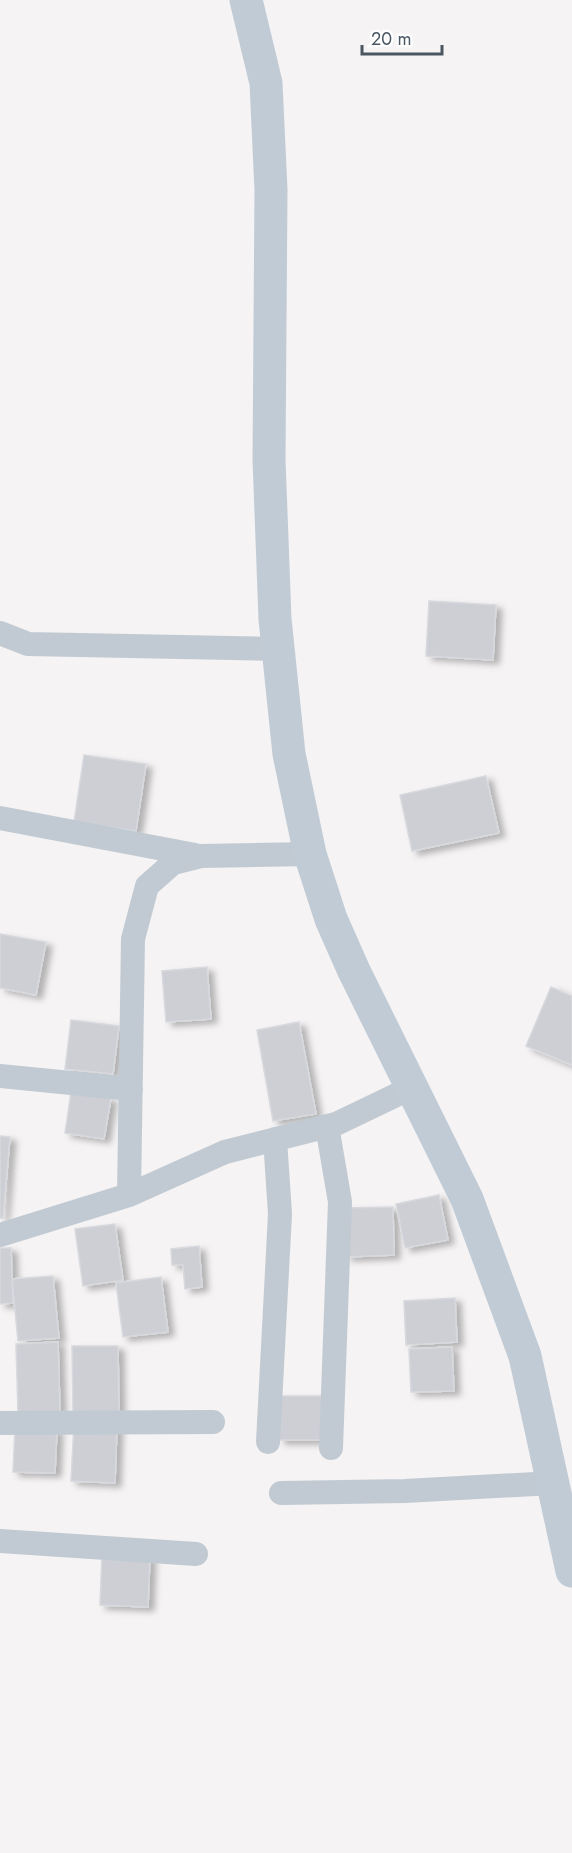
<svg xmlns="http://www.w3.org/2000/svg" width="572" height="1853" font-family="Jost,sans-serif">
<defs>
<filter id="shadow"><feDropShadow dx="6" dy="4" stdDeviation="3" flood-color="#0004"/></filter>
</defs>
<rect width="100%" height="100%" fill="#f5f3f3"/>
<path fill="#cdcfd5" stroke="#d7d9de" stroke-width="1.5" filter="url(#shadow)" d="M429,601L496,605L493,660L426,656Z
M84,755L146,764L136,831L74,822Z
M486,776L499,833L412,851L400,795Z
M0,934L46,942L36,995L0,988Z
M207,967L211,1019L166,1022L162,971Z
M551,987L572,996V1065L526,1046Z
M71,1020L119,1026L113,1074L65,1069Z
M299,1022L316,1114L273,1121L257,1030Z
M71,1092L111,1098L104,1139L65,1133Z
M0,1136L10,1137L3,1218H0Z
M439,1195L448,1240L405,1248L396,1204Z
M393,1207L394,1255L346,1257L344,1208Z
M115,1224L123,1280L83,1286L75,1229Z
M199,1246L202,1287L185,1289L183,1265H172L171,1249Z
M0,1248H11L13,1303L0,1304Z
M53,1276L59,1338L18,1341L12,1279Z
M161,1277L168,1332L123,1337L116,1283Z
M455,1298L457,1342L406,1345L404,1301Z
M58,1342L60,1412H18L16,1344Z
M72,1346H118L119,1414L73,1415Z
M452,1347L454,1391L411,1392L409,1349Z
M279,1396H322L321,1440H279Z
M74,1423L117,1425L115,1483L71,1481Z
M15,1428L57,1429L55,1473L13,1472Z
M102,1554L150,1556L148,1607L100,1605Z"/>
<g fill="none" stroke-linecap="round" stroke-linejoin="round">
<path stroke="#c1cad2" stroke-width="24" d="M0,633L28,644L278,649
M0,818L195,855
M0,1076L131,1089
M327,1126L340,1202L331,1448
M129,1195L133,939L147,886L173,863L201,856L310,854
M0,1235L129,1195L225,1152L336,1124L413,1087
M0,1423L213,1422
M268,1442L280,1214L275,1139
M281,1493L405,1491L553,1483
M0,1541L196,1554"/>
<path stroke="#c1cbd6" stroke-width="33" d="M246,0L266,83L271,190L269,459L275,619L289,754L310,854L331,919L354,971L467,1199L525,1356L572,1571"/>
</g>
<path d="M362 45v9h80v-9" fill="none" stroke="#4a5661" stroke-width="3"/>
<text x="371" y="45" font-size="18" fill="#4a5661" stroke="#ffffff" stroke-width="4.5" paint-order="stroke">20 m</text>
</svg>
